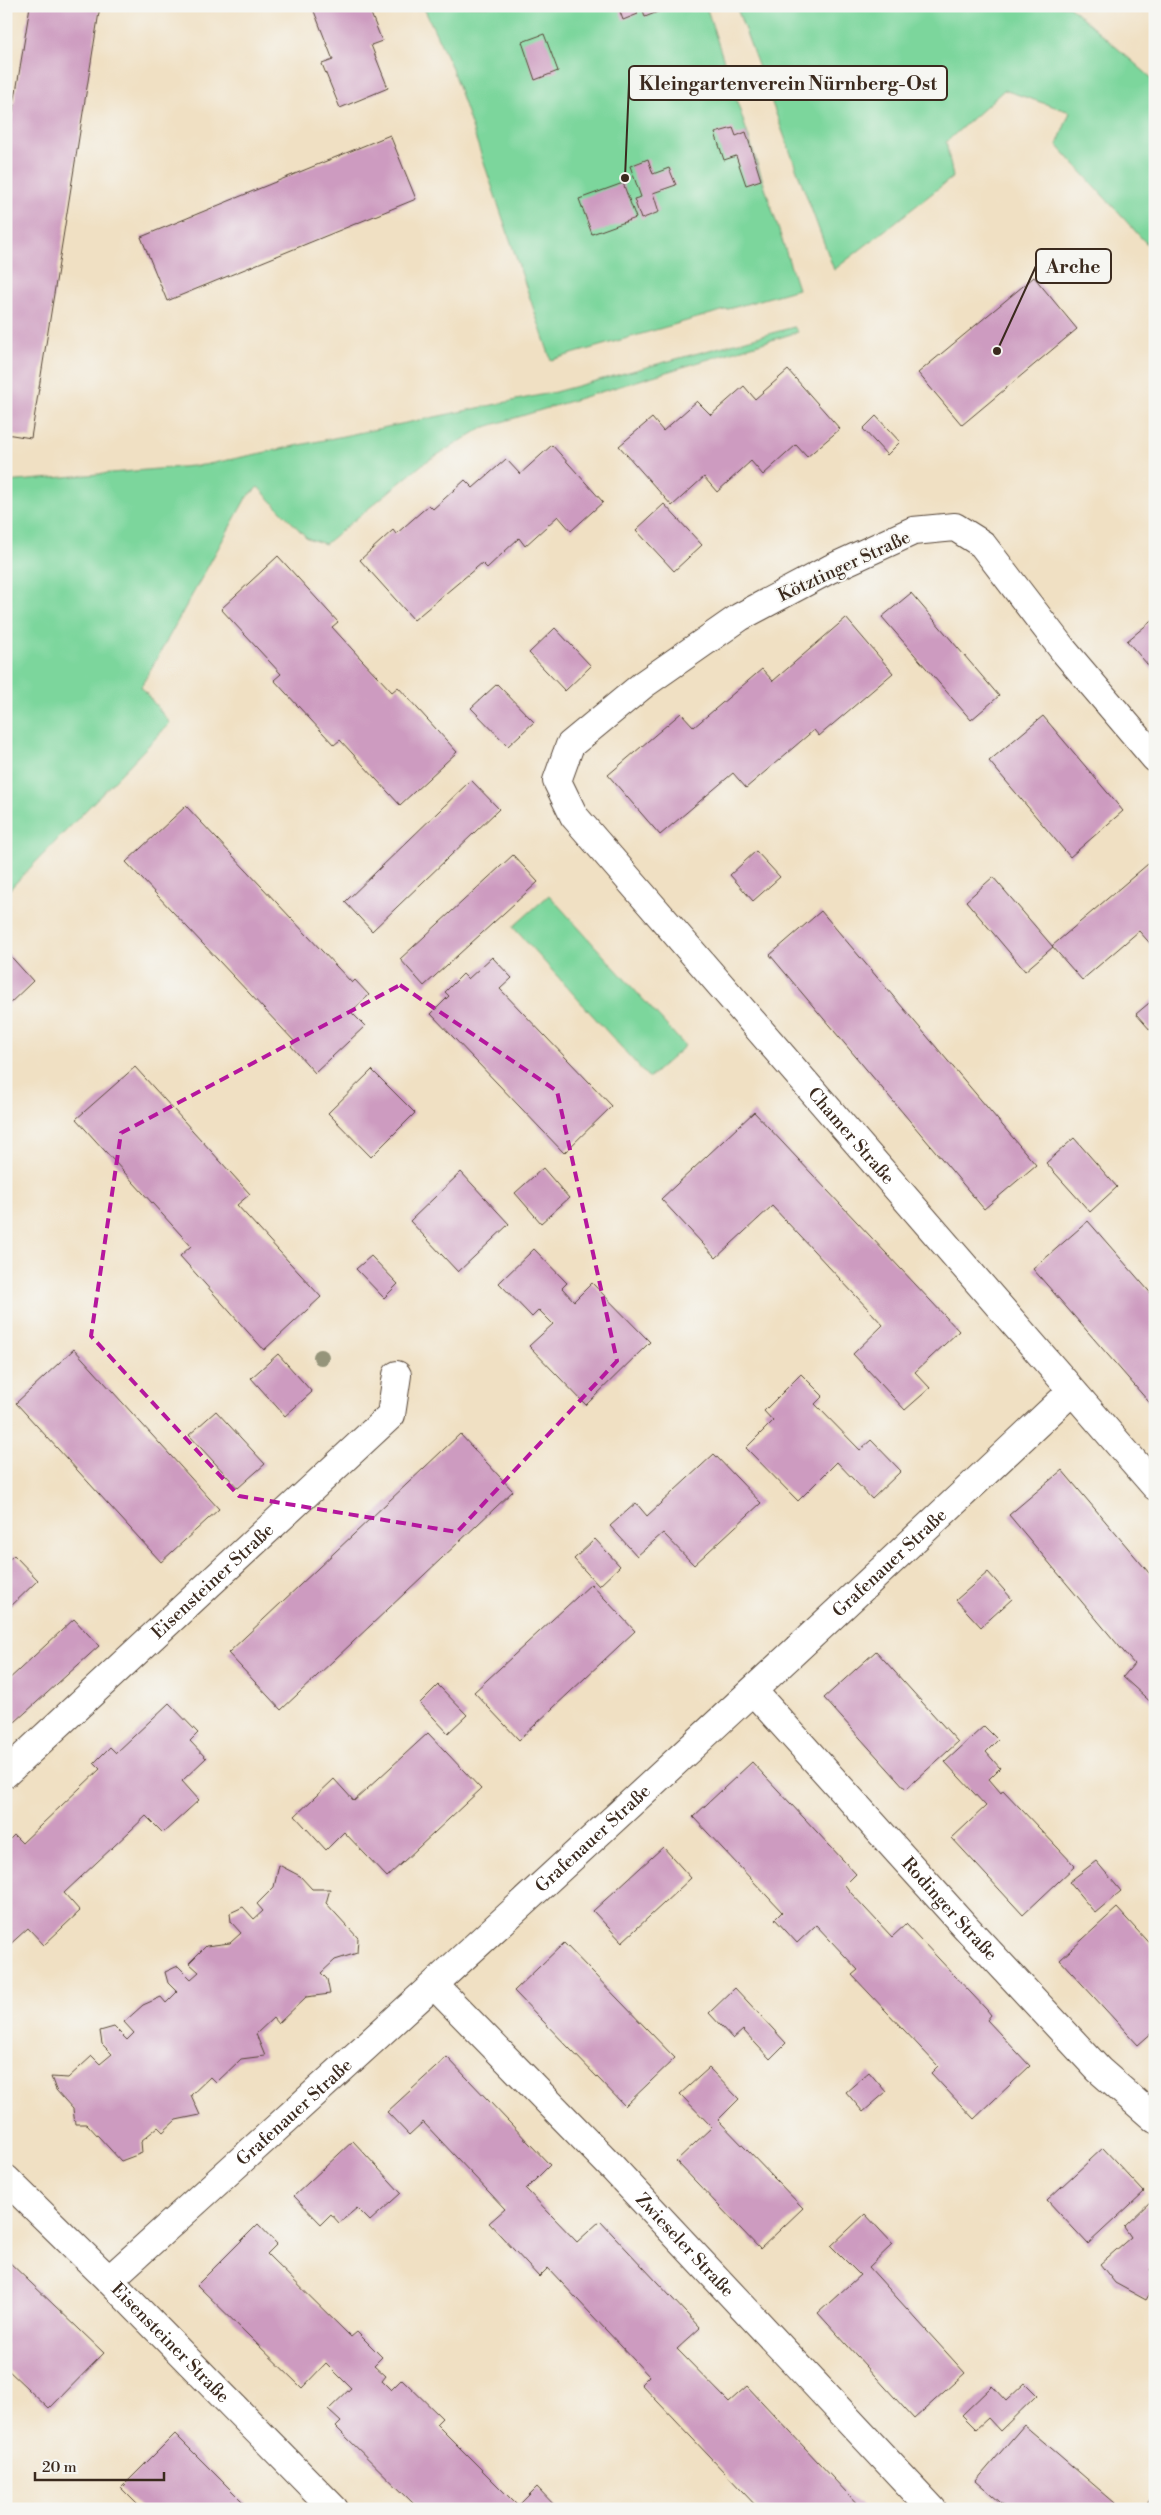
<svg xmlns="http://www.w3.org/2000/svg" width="1161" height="2515" font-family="'Libre Bodoni',serif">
<rect width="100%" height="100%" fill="#f6f6f2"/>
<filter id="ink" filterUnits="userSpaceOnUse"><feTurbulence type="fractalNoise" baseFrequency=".02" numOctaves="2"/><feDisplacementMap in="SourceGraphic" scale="10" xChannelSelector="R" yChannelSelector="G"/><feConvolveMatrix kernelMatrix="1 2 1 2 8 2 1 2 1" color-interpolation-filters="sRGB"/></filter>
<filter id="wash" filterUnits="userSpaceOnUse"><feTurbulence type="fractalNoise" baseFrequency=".0096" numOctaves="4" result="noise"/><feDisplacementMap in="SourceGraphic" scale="20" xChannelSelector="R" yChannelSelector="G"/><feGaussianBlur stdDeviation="1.12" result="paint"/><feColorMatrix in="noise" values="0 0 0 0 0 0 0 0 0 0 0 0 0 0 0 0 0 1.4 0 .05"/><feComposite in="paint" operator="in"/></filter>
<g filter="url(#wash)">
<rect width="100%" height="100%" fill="#f0e0c3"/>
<path fill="#7bd69c" stroke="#5b805d" d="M423,6H706L798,289L551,360L451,66Z
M736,6H1069L1155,81V253L1057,145L1070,112L1004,90L946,142L953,177L834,270Z
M794,327L798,332L482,428L424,463L325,544L307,538L258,487L246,498L141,687L170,723L6,893V482L204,465L555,392Z
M549,895L685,1046L649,1078L513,927Z"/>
<g id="blocks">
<path fill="#cd9bc0" d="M30,6H100L31,438L6,434V154Z
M312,6H368L382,41L371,45L388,88L340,108L322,64L333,60Z
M618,6H635L638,14L623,20Z
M642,6H664L665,9L645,17Z
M544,34L558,71L535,80L522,42Z
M733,128L736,136L746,132L761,180L746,185L736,156L724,160L715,133Z
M390,135L416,199L167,301L141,237Z
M648,159L653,174L669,168L676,185L653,193L659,212L641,219L634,199L641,197L630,166Z
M623,183L636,218L592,234L579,199Z
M1034,277L1077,329L962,425L918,373Z
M788,370L840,429L807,457L796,445L763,475L751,461L717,492L704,477L672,506L619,446L652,418L663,431L697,401L711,415L744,386L755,399Z
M876,416L900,442L887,455L863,429Z
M552,445L603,502L571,531L558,516L525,546L519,538L487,568L482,563L414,620L360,560L393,530L396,534L429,505L433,509L465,480L473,488L506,459L520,474Z
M664,504L702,545L674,571L636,530Z
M278,556L338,622L332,627L362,660L392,692L398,687L457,752L400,805L340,740L334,745L274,680L281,674L221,609Z
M911,593L999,696L971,720L882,617Z
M846,618L893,673L819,736L814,730L746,788L733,773L660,835L608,775L681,713L694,727L762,669L773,681Z
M1155,618V673L1127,641Z
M555,628L591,666L565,691L529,653Z
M497,684L534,722L508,746L471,708Z
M1043,716L1123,811L1070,857L989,761Z
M471,780L499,809L372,931L345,902Z
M186,806L352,983L355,980L369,995L351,1012L365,1026L315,1073L291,1046L295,1042L126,862Z
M756,851L780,877L753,901L730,875Z
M513,855L538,882L424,986L400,959Z
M1155,858V949L1139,931L1082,980L1052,946Z
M993,877L1053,947L1025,971L966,901Z
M821,911L1036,1165L984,1209L770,955Z
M6,951L33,981L6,1007Z
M492,957L512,978L500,989L612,1106L564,1153L431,1014L449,996L445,992L463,974L468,979Z
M1155,998V1027L1151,1031L1136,1014Z
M135,1067L250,1194L237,1205L321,1297L264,1350L180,1256L191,1246L76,1119Z
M372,1070L415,1113L371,1157L328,1113Z
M754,1112L959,1331L915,1372L930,1388L905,1410L853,1354L883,1325L772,1206L716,1258L661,1199Z
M1074,1138L1117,1187L1090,1212L1046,1163Z
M543,1168L569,1198L541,1223L515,1193Z
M461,1172L509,1224L458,1272L410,1221Z
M1088,1221L1155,1298V1409L1033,1269Z
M534,1249L567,1283L562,1288L574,1301L592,1283L650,1342L586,1405L529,1346L553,1324L539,1310L532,1317L499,1283Z
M371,1256L398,1284L384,1298L356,1269Z
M74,1349L219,1509L161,1562L16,1403Z
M278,1354L312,1392L285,1416L251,1378Z
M801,1374L823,1396L815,1404L860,1450L871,1440L901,1471L872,1499L837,1462L798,1501L746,1448L773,1421L764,1411Z
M216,1411L265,1464L238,1488L189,1435Z
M460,1434L513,1491L281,1710L228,1653Z
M714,1454L761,1503L694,1565L663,1533L637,1556L610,1526L636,1503L647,1516Z
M1062,1470L1155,1580V1647L1151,1650L1155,1654V1706L1123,1677L1134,1664L1009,1515Z
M595,1539L620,1566L599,1586L574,1559Z
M14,1555L38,1580L6,1611V1562Z
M988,1572L1012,1599L981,1627L956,1600Z
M591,1584L635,1631L519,1740L474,1692Z
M74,1619L99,1646L15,1722L6,1712V1682Z
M876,1651L958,1742L906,1789L824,1698Z
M438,1685L467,1715L448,1733L420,1703Z
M169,1703L198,1733L190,1741L206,1758L182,1781L199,1800L163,1833L146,1816L64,1893L80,1911L44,1945L28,1928L6,1948V1843L14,1835L22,1843L100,1769L94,1763L110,1747L116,1753Z
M984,1726L998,1740L986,1752L1000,1768L989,1779L1001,1793L1003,1790L1075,1866L1023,1915L952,1838L986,1806L945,1762Z
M428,1733L481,1789L387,1877L344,1832L326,1850L295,1816L334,1779L354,1801Z
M752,1762L856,1874L845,1885L851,1893L892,1937L906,1924L987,2010L991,2015L987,2020L1030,2066L974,2119L931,2073L938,2066L852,1975L858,1970L816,1925L797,1943L775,1919L782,1912L693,1817Z
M663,1847L691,1878L622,1942L593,1911Z
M1096,1861L1121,1891L1095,1913L1069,1882Z
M279,1865L300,1876L312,1889H330L326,1903L358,1938L357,1953L335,1960L321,1973L327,1979L330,1994L306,1997L278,2024L273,2018L256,2034L265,2056L241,2059L216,2083L210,2077L191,2095L200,2115L176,2120L163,2132L158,2127L141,2141L142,2153L121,2161L87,2124H75L73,2109L56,2090L51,2077L68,2078L92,2056L100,2064L112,2054L102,2044L100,2031L114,2027L127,2040L134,2033L124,2022L143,2005L161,1997L166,2003L177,1992L168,1983L165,1972L178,1966L191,1979L199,1972L189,1963L206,1946L230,1943L241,1933L231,1922L230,1913L243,1907L254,1919L263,1911L257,1904L274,1887Z
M1117,1908L1155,1950V2030L1138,2045L1060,1960Z
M564,1943L675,2058L625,2106L514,1991Z
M735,1988L786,2043L770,2059L743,2030L733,2039L709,2013Z
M447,2057L550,2165L526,2189L577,2242L600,2221L700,2328L677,2349L729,2402L747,2386L862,2509H759L641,2384L649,2376L548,2268L539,2277L489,2223L505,2209L423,2122L409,2135L387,2112Z
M709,2068L739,2099L718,2120L803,2208L760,2249L676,2161L712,2127L680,2094Z
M869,2072L886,2092L863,2112L846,2092Z
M353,2141L401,2193L370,2221L357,2208L339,2223L331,2214L321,2224L294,2196Z
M1103,2148L1144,2192L1088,2244L1047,2200Z
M1154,2198L1155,2263L1150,2270L1155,2272V2285L1146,2300L1115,2283L1100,2264L1131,2237L1124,2227Z
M865,2214L893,2244L869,2267L965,2373L914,2419L818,2313L860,2275L831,2246Z
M258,2224L277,2244L267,2254L351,2337L357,2332L382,2357L374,2365L386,2376L382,2381L391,2390L402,2379L442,2418L436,2424L518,2506L537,2487L558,2509H419L336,2427L341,2422L328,2410L351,2388L326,2363L302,2388L197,2285Z
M6,2259L104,2353L49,2409L6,2368Z
M1025,2383L1037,2395L1000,2431L988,2418L976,2429L962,2415L992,2386L1006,2401Z
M1024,2425L1058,2454L1122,2509H1008L976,2481Z
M175,2434L250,2509H142L121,2488Z
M1151,2498L1155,2501V2509H1144Z"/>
</g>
</g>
<g filter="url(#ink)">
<use href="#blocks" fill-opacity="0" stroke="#564537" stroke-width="1"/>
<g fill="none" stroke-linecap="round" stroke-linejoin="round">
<g stroke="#564537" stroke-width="30">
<g id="minor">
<path id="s1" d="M1155,758L1064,651L982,544L955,527L913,531L830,569L740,617L644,684L570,745L557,781L574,816L1155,1486"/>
<path id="s2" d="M754,1692L963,1924L1099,2070L1155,2119"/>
<path id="s3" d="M6,1773L391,1415L397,1375"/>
<path id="s4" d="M435,1986L612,2167L932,2509"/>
<path id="s5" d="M6,2179L109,2280L334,2509"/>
<path id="s6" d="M109,2280C433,1987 755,1691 1072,1391"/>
</g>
</g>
<use href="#minor" stroke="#fff" stroke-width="28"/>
</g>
<circle fill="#95947a" cx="321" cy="1357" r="8"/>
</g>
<path fill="none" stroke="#b5179e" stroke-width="4" stroke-dasharray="10 6" stroke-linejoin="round" d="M400,985L557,1091L617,1361L457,1532L239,1496L91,1336L121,1133Z"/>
<g text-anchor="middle" stroke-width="4" stroke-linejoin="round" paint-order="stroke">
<g font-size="18" fill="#3b2a1e" stroke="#f6f6f2">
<text transform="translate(844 566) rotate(-25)" y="6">Kötztinger Straße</text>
<text dy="6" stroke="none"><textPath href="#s1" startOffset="1256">Chamer Straße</textPath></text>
<text dy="6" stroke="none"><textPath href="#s6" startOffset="1060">Grafenauer Straße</textPath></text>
<text dy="6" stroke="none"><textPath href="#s3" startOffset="282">Eisensteiner Straße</textPath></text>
<text dy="6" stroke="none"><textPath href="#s6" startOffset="655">Grafenauer Straße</textPath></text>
<text dy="6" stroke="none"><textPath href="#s2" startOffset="292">Rodinger Straße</textPath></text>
<text dy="6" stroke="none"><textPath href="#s6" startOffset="250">Grafenauer Straße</textPath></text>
<text dy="6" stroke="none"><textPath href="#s4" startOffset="360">Zwieseler Straße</textPath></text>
<text dy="6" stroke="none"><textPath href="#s5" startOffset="232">Eisensteiner Straße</textPath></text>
</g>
</g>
<path fill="none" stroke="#3b2a1e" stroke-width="2" d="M625 178L629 83M997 351L1036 266"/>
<g fill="#3b2a1e" stroke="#f6f6f2" stroke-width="2">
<circle cx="625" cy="178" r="5"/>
<circle cx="997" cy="351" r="5"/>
</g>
<g fill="#f6f6f2" stroke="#3b2a1e" stroke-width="2">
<rect x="629" y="66" width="318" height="34" rx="5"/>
<rect x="1036" y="249" width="75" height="34" rx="5"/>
</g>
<g font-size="19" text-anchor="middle" font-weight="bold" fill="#3b2a1e">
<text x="788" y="90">Kleingartenverein Nürnberg-Ost</text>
<text x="1073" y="273">Arche</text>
</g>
<rect width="1161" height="2515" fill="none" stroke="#f6f6f2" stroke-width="25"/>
<path d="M35 2472v8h129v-8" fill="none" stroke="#3b2a1e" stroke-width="2.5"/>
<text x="42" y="2472" font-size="15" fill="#3b2a1e" stroke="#f6f6f2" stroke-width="4" paint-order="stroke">20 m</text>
</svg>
